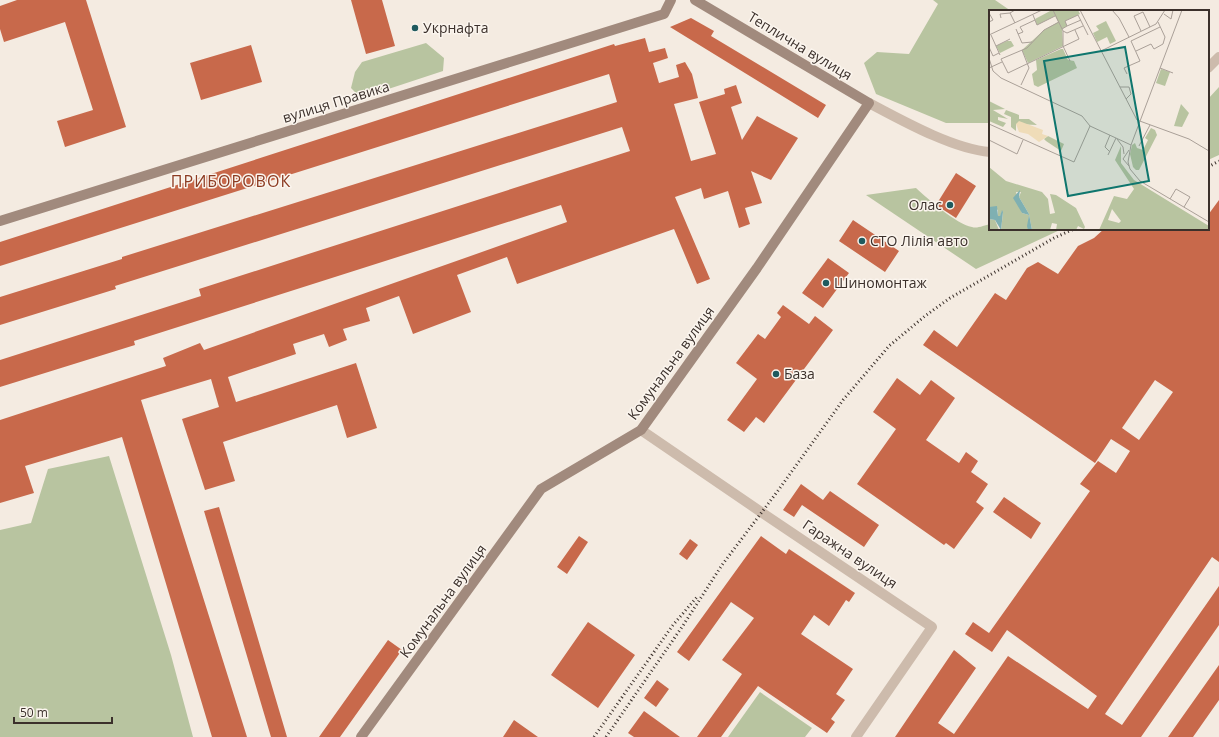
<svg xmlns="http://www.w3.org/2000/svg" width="1219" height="737" font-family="'Open Sans',sans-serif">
<rect width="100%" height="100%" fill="#f4ebe1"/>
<path fill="#b8c4a0" d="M933,0H995L1011,11H990V123H946L876,94L864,63L877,52L909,54L938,4Z
M426,43L444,58L443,71L361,98L351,88L355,72L362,62Z
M1219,87V155L1208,160V99Z
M916,188C928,199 956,224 972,227C977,229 985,225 990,224V229H1062L976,269L866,195Z
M109,456L171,655L193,737H0V530L31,523L48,469Z
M760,692L812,728L805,737H728Z"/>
<path fill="#c8694b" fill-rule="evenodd" d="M17,0H86L126,127L65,147L57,121L93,110L65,22L4,42L0,29V6Z
M351,0H382L395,46L366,54Z
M691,18L714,31L711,36L826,105L818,118L670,27Z
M645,38L649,52L665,48L668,58L653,63L659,83L679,77L676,65L685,62L692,74L698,98L674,104L691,161L716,154L699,102L725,94L724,89L736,85L742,103L731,107L742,140L757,116L798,138L771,180L751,171L762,203L745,208L750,224L739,228L728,191L704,199L701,188L675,197L710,279L697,284L674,229L517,284L507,257L457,275L471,312L413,334L399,296L366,308L370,321L343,329L347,340L329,347L324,334L293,344L296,354L228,377L236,402L356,363L377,428L347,438L337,405L223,442L235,481L205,490L182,419L219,407L211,379L141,400L247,737H212L122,437L25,466L34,493L0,503V420L166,366L163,358L200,343L204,350L567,222L561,205L134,341L135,345L0,387V360L201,296L199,289L630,151L622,127L115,286L116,289L0,325V297L122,259V257L617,102L609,74L0,266V242L614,44L615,46Z
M251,45L262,82L201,100L190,63Z
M956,173L976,186L956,218L936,205Z
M1219,200V562L1212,557L1105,714L1122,725L1219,586V625L1141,737H895L954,650L976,668L938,723L954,734L1008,656L1088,709L1097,696L1007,630L992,652L965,634L973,622L989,633L1090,491L1080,484L1098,461L1116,473L1130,451L1111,439L1095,463L923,345L934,330L957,347L995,293L1006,300L1027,268L1038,262L1058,274L1078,246L1094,238L1104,229H1208V215ZM1155,380L1173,392L1139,440L1122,428Z
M853,220L899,251L885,272L839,241Z
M828,258L849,273L823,308L802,293Z
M783,305L809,324L815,316L833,330L764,423L756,417L744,432L727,420L757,379L736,363L758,334L765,339L781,317L777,313Z
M897,378L920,395L931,380L955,398L926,440L959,463L966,452L978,461L971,472L988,484L976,502L984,508L954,549L946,543L944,545L857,484L896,429L873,412Z
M801,484L823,500L830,491L879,525L864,547L802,505L794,517L783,510Z
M1004,497L1041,523L1031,539L993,512Z
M219,507L287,737H271L204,511Z
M579,536L588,542L567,574L557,567Z
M761,536L786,554L789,549L855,593L849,602L846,600L829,626L814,615L801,634L853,669L836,694L845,700L831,719L835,722L827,733L758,686L721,737H697L742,674L722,660L754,618L731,602L689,661L677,652Z
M690,539L698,545L687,560L679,554Z
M588,622L635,655L598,708L551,675Z
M388,640L402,650L340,737H319Z
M1219,665V700L1193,737H1168Z
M657,680L669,689L656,707L644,698Z
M644,711L680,737H634L628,733Z
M514,720L538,737H503Z"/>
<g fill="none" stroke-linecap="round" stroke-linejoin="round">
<path stroke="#cdbbac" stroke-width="10" d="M1208,68L1219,57
M869,103C903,121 953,149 990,152
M641,430L761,512L932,627L856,737"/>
<path stroke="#a18a7d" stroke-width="10" d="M0,221L664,14L671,0
M361,737L541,489L641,430L757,268L869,103L695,0"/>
<path stroke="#3b302b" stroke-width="3" stroke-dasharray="1 3" stroke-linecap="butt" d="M1208,167L1219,161
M594,737L673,625L697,597
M606,737L682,627L722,565L777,492L843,400L889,346L925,316L950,298L1054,238L1074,229"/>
</g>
<g fill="#1f5a5e" stroke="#fbf5ee" stroke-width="1.5">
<circle cx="415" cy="28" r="4"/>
<circle cx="950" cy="205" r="4"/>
<circle cx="862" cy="241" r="4"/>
<circle cx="826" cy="283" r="4"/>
<circle cx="776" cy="374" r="4"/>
</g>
<g text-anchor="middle" stroke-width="3" stroke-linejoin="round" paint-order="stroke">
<g font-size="14" fill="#3b302b" stroke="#fbf5ee" text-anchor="start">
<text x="423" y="33">Укрнафта</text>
<text x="942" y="210" text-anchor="end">Олас</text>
<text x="870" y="246">СТО Лілія авто</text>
<text x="834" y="288">Шиномонтаж</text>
<text x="784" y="379">База</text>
</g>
<g font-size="14" fill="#3b302b" stroke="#fbf5ee">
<text transform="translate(800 46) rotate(31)" y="5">Теплична вулиця</text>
<text transform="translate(336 102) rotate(-17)" y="5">вулиця Правика</text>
<text transform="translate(671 363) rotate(-54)" y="5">Комунальна вулиця</text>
<text transform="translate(850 554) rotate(34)" y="5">Гаражна вулиця</text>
<text transform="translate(443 601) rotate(-54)" y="5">Комунальна вулиця</text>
</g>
<g font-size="16" letter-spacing="1" fill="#8c3b22" stroke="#fbf5ee">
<text x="231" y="187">ПРИБОРОВОК</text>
</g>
</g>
<g transform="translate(989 10)">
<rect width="220" height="220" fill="#f4ebe1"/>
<path d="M63,0H89L91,4L76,11L78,16L73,19L74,36L39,53L33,40L55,20L69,12L66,6L48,15L46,9ZM117,11L127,31L121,34L118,27L108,32L104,23L110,20L107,16ZM18,31H22L25,36L11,43L7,36ZM72,39H74L79,50L85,51L88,58L49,77L45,75L43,64L48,60L47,50ZM172,59L181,62L176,76L167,73ZM0,91L16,99L4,100L19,109L9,107V110L17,113L14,117L0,111ZM192,94L200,103L193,117L185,116ZM17,100L30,105V109H40L48,115L27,114V121L22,117V107L15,104ZM162,118L166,120L168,125L150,160H147L144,157L141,144L143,135L146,133L148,138L154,140L159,130L156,128ZM59,126L75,134L72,141L57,131L55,129ZM132,136V153L145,170L220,216V220H110L125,186L138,189L145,179L126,150ZM123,199L132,211L130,213L119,210ZM0,157L17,171L53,182L59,189L61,204L66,203L61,184L67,185L87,198L96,217L95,219L89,216L87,220H67L68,214L63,213L61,220H43L40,204L30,187L32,182H27L33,203L40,205L39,220H12L14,203L13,201L11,207L9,206V200L4,197L0,200ZM0,209L6,210L10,220H1Z" fill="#b8c4a0" fill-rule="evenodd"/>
<path d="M30,111L54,120L53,124L59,126L50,132L39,124L30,122L27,114Z" fill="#efdcb8"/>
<path d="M31,180L30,187L40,204L43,220H39L38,216L40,205L33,203L24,188ZM8,196L9,206H11L13,200L14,202L12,220L6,210L0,209V197Z" fill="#7fb0b2"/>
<path fill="none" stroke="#aaa098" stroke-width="1" d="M26,0L21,3L26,13M64,0L74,21V36L81,51M91,0L148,110L200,129L220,141M123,0L130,8L140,27M193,0L142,135L139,152L141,159L151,171L220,212M0,3L4,10L0,12M175,4L182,9L184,0M44,5L48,15L66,6M12,8L11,4L21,3M70,12L55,20L38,38L12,49L19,63L90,29L86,20M78,16L92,10M27,19L33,33L43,32M73,19L78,16L76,11L89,5L99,25M74,21L78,23L94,16M152,21L145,6L154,2L161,17M29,24L34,22L31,17L46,10M0,25L53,0M2,25L11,45M7,36L21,29M0,37L4,46L10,43M112,41L167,14L176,0M147,41L162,34L165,39L174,34L176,27L169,12M0,48L4,61L12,68L93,106L101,116L142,135M0,58L13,52M171,58L184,63M138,64L135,58L151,51L142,31L171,17M32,75L40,58L33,40M131,77H140L142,84L137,89M0,114L85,152L101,116M121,125L116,137L121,142M128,129L134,137L135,144M0,130L28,144L34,130M150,136L161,115M140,140L134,149L140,156M119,145L127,128M181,189L187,179L201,187L195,197"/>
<path fill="#0f766e" fill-opacity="0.15" stroke="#0f766e" stroke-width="2" d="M136,37L160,171L79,186L55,51Z"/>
<rect width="220" height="220" fill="none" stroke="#3b302b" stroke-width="2"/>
</g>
<path d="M14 717v6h98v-6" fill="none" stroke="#3b302b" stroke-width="2"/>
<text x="20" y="717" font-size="12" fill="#3b302b" stroke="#fbf5ee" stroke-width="3" paint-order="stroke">50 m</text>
</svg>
